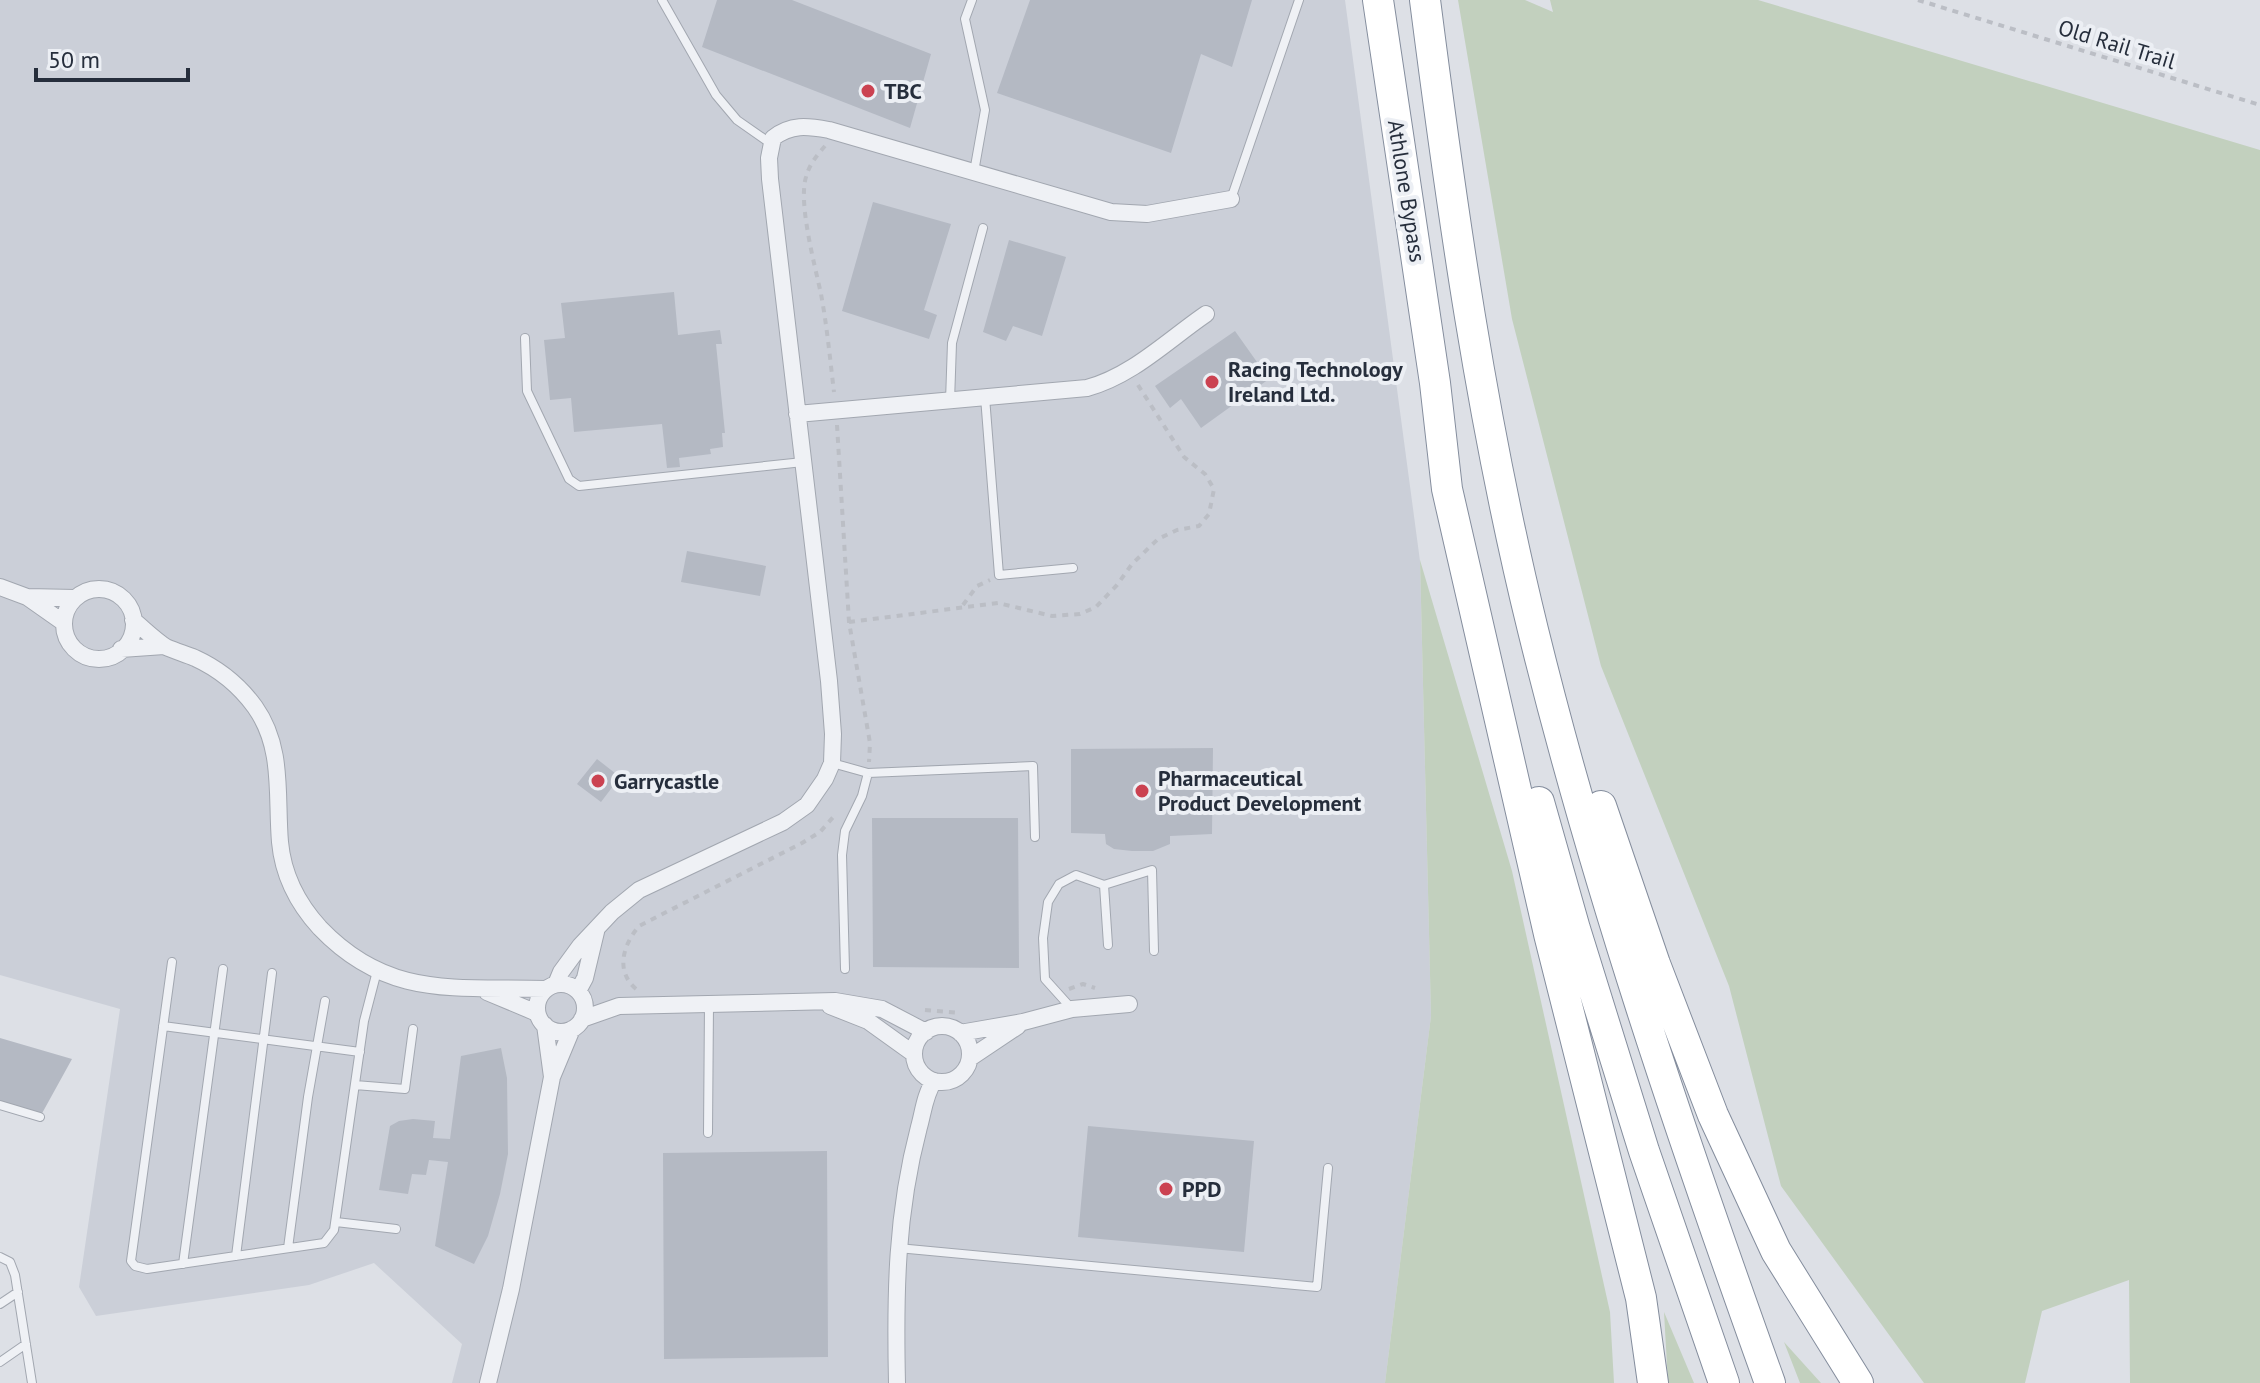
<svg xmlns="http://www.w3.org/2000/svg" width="2260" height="1383" font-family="'PT Sans',sans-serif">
<rect width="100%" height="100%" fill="#dde0e6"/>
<path fill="#cbcfd8" d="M0,0H1345L1420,561L1431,1016L1385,1383H452L462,1344L374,1263L309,1285L96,1316L79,1287L120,1009L0,975Z"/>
<path fill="#c2d0be" d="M1458,0H1525L1553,12L1550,0H1758L2260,150V1383H2130L2129,1280L2042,1311L2025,1383H1924L1781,1186L1729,986L1601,666L1512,319Z
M1420,560L1512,871L1610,1312L1614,1383H1385L1431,1016Z
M1664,1312L1694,1383H1668Z
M1784,1342L1821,1383H1800Z"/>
<path fill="#b4b9c3" d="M717,0H792L931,54L910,128L702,47Z
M1030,0H1252L1232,67L1201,54L1171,153L997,93Z
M873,202L951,224L924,310L937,315L929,339L842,311Z
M1009,240L1066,257L1042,336L1013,326L1006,341L983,332Z
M674,292L678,335L720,330L722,344H716L725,433H722L723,447L710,449L711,454L679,458L680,467L667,468L662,424L574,432L571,398L550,400L544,340L565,338L561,303Z
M1235,331L1269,379L1201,428L1181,399L1170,408L1155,386Z
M687,551L766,566L760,596L681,582Z
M1213,748L1212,834L1170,836V844L1153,851H1132L1114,849L1106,844L1105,834L1071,833V749Z
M597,759L620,777L601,802L577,784Z
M872,818H1018L1019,968L873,967Z
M0,1038L72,1059L40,1117L0,1105Z
M501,1048L507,1078L508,1154L500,1194L488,1236L474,1264L435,1246L448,1162L429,1160L426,1175L412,1174L408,1194L379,1190L390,1126L399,1121L413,1119L435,1121L433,1138L450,1139L461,1056Z
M1088,1126L1254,1141L1244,1252L1078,1237Z
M827,1151L828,1357L664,1359L663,1153Z"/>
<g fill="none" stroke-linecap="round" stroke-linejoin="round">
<g stroke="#a2a7b0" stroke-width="10">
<path id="lane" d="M662,0L716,95L737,120L770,143
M972,0L965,19L985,110L974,172
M1231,199L1299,0
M525,338L527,391L569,479L579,486L803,462
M985,397L999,575L1073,568
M950,401L952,343L983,228
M832,763L868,773L1033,766L1035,837
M1104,885L1108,945
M172,962L131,1261L135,1266L147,1269L324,1243L334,1230L364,1021L377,971
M845,969L842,855L845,831L862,796L868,773
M1072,1009L1045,979L1043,938L1048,902L1059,884L1076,875L1104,885L1152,870L1154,951
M163,1026L360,1052
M355,1085L405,1089L413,1029
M0,1105L40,1117
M708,1133L709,1004
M336,1222L396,1229
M288,1248L308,1097L325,1001
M898,1248L1317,1287L1328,1168
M236,1256L272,973
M0,1257L10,1262L15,1275L32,1383
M183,1264L223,969
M0,1304L18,1292
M0,1362L26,1344"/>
</g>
<g stroke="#a2a7b0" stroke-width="18">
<path id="street" d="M797,414L1087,388C1132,376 1168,340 1206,314
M0,587L27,597L64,623
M64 624a35 35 0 1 1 70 0a35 35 0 1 1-70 0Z
M27,597L75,598
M133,620C144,629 155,640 166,647C175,651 185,654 195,658C219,669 239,685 255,707C284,748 276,795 280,842C283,875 298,904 320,928C389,1000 456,986 546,989
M121,649L164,646
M556,984L561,972L580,946L612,912L639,890L783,822L807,805L825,779L832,763L833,734L829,681L770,179L769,158L773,138C791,124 807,126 829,130L1111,212L1147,214L1231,199
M537 1008a24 24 0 1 1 48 0a24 24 0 1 1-48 0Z
M578,991L585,978L596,932
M487,992L537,1013
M830,1006L868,1021L914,1054
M582,1019L619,1006L835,1001L882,1009L926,1032
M545,1025L552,1077
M914 1054a28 28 0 1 1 56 0a28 28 0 1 1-56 0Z
M960,1033L1023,1022L1072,1009L1129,1004
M970,1058L1018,1026
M488,1383L511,1289L552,1077L572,1029
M897,1383C895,1294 896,1214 919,1127C923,1113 925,1094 934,1081"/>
</g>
<g stroke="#848d9d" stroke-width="32">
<path id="highway" d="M1378,0L1435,383L1447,489L1549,934L1641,1298L1653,1383
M1425,0C1452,211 1482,423 1533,630C1596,886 1681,1135 1770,1383
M1539,802L1575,929L1644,1151L1724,1383
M1601,806L1655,964L1713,1115L1776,1251L1858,1383"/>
</g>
<path stroke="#bbbec5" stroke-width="4" stroke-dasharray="6 6" stroke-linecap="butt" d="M1918,0L2260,105
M825,146C817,155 809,165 806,177C798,203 815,266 821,294C827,326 830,359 834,392
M837,425L849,622L870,743L869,762
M963,605L977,586L990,580
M849,622L998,603L1052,616L1080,614L1096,607L1117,585L1132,564L1158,539L1177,530L1199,526L1209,514L1214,489L1205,474L1184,457L1138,385
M636,989C615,971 623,945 639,926L802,843L820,832L835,815
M1069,989L1083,984L1095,988
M925,1010L960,1013"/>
<use href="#lane" stroke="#eff1f5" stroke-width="8"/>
<use href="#street" stroke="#eff1f5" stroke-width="16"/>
<use href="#highway" stroke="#fff" stroke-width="30"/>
</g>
<g fill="#cb4251" stroke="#eceff4" stroke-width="3">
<circle cx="868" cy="91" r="8"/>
<circle cx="1212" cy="382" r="8"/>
<circle cx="598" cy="781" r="8"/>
<circle cx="1142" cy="791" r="8"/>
<circle cx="1166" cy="1189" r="8"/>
</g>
<g text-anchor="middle" stroke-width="8" stroke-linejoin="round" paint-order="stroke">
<g font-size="22" fill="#262e3c" stroke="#eceff4">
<text transform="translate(2117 44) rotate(17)" y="8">Old Rail Trail</text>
<text transform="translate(1407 191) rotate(81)" y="8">Athlone Bypass</text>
</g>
<g font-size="22" font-weight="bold" fill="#262e3c" stroke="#eceff4" text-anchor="start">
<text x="884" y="99">TBC</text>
<text x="1228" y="377">Racing Technology<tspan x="1228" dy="25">Ireland Ltd.</tspan></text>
<text x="1158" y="786">Pharmaceutical<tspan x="1158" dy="25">Product Development</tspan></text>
<text x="614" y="789">Garrycastle</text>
<text x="1182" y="1197">PPD</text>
</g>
</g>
<path d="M36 68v12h152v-12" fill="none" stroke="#262e3c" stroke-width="4"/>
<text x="48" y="68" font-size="24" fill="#262e3c" stroke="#eceff4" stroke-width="6" paint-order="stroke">50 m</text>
</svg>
